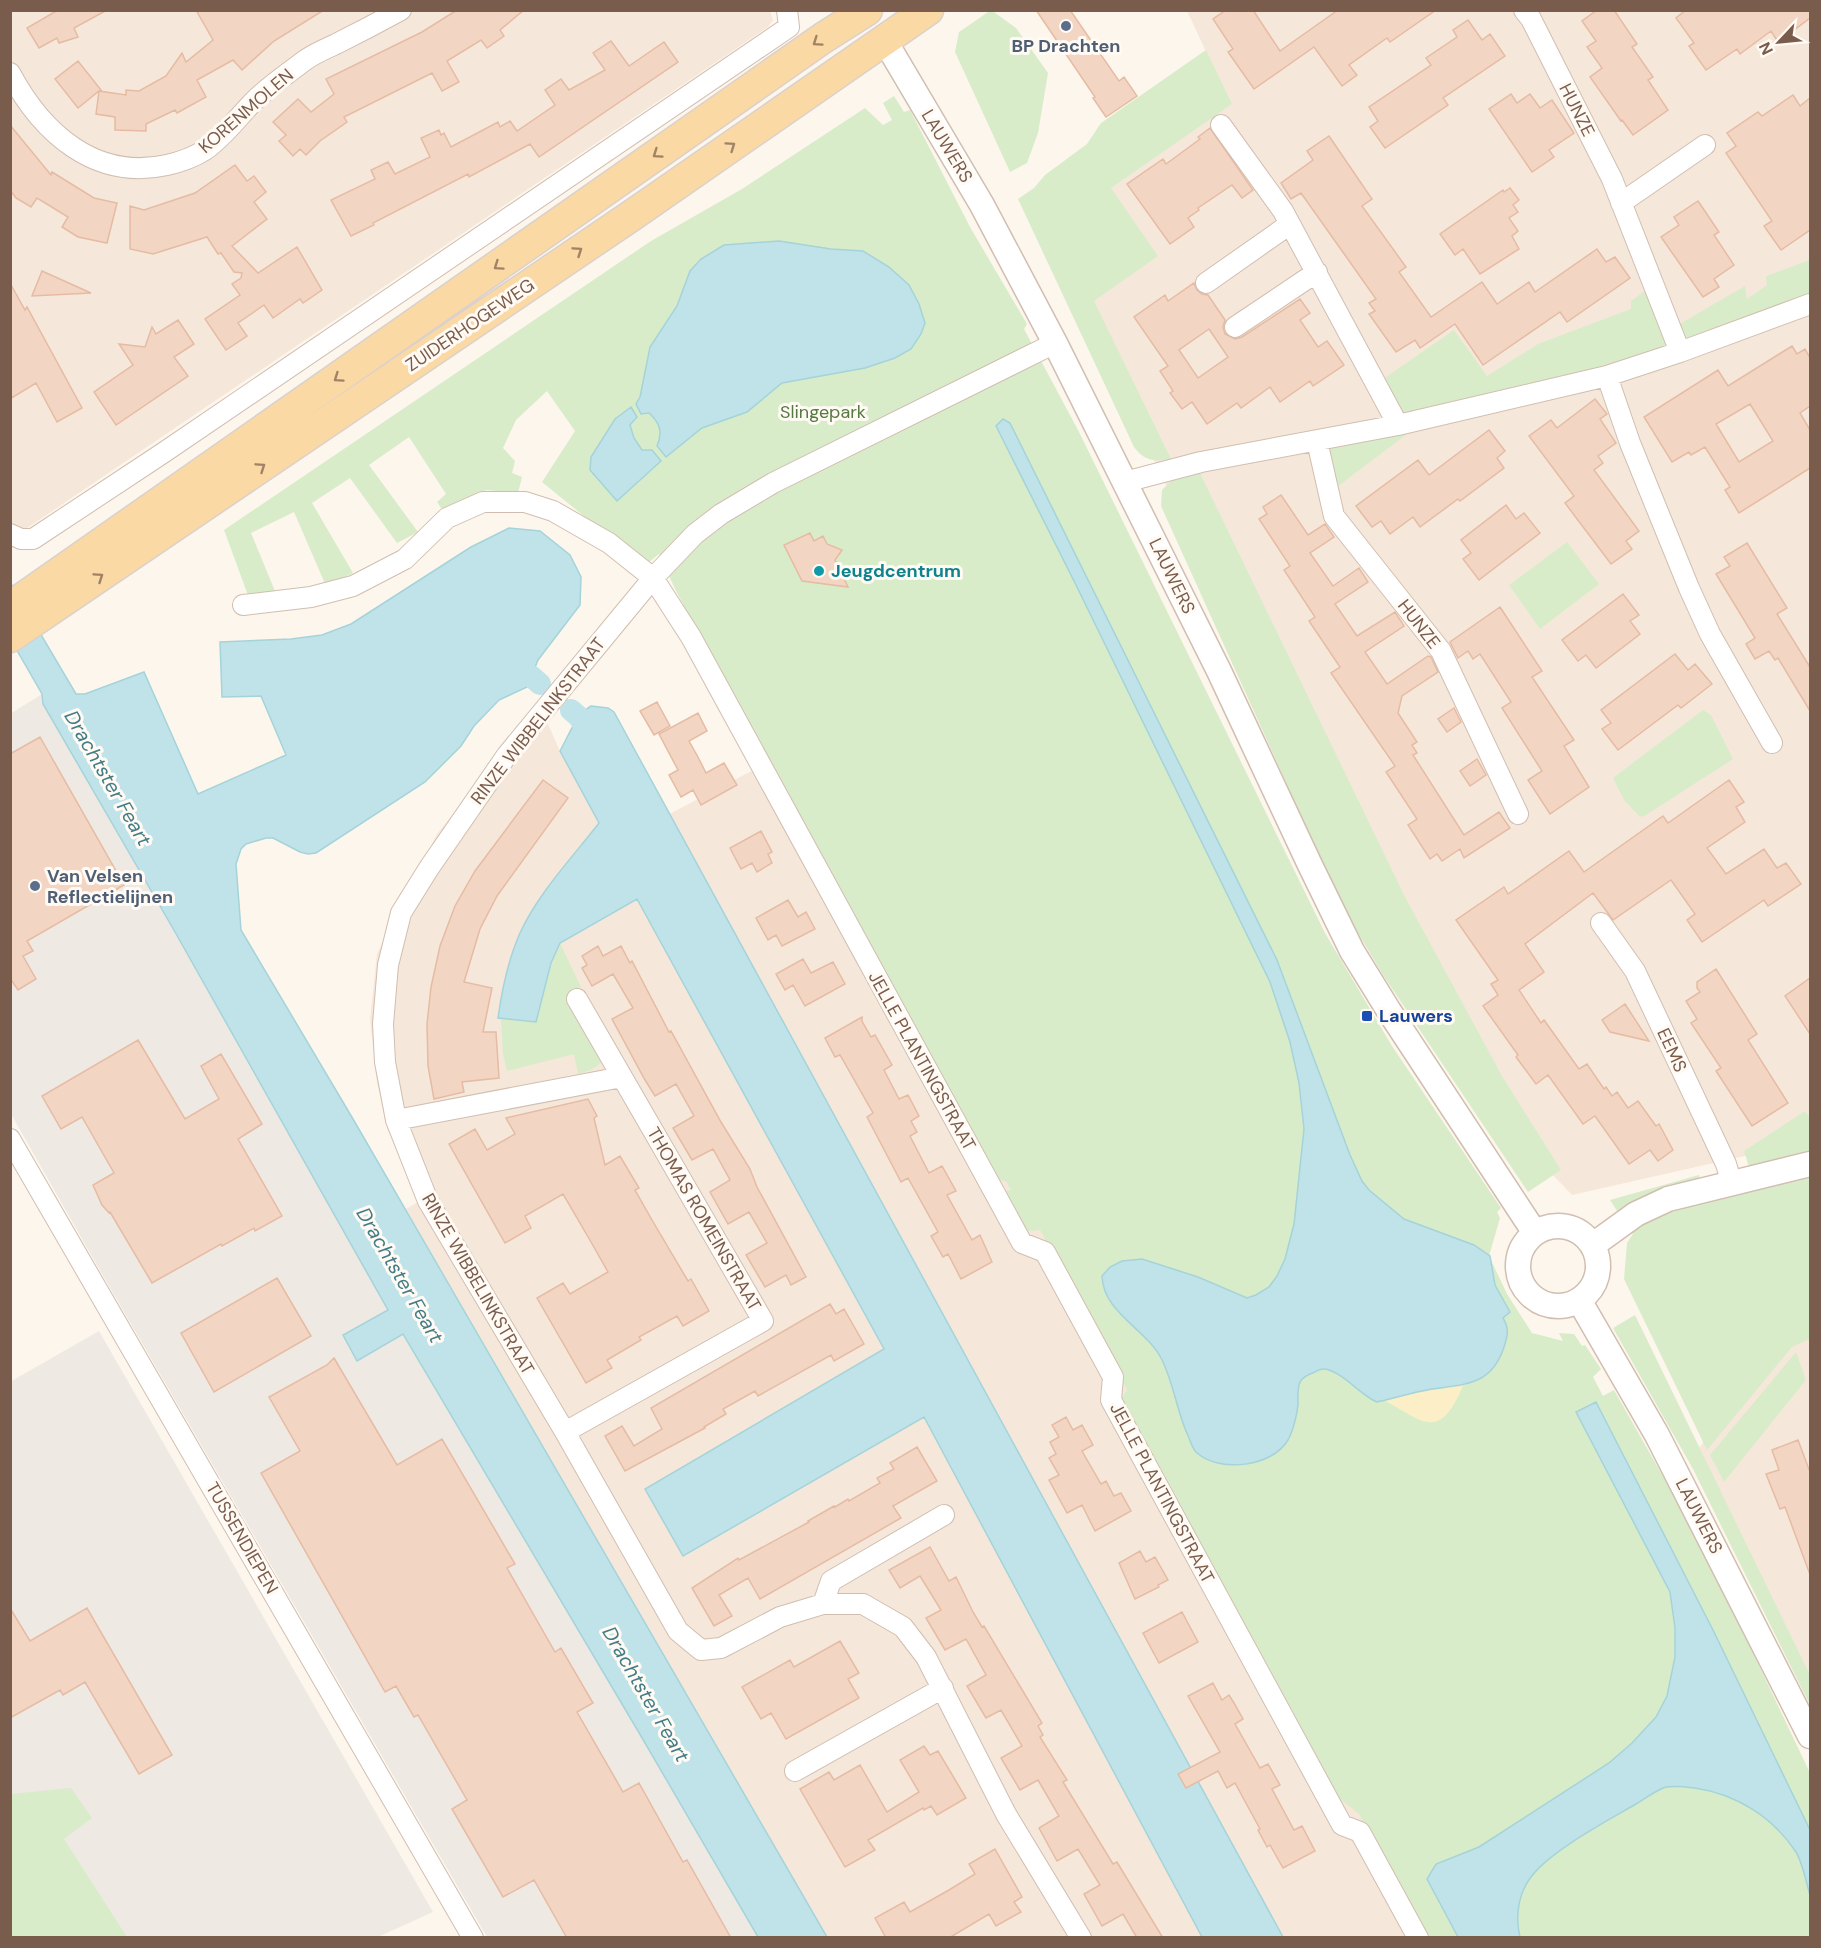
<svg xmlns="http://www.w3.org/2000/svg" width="1821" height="1948" font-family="'DM Sans',sans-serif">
<rect width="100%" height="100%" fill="#fdf6ec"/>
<path fill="#f5e8da" d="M11,11H770L773,20L768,27L11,539Z
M1187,11H1810V1138L1758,1153L1572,1195L1530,1151L1204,565L1033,206L1210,60Z
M538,702L560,751L599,823L542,896L507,970L498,1018L536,1022L560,943L637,898L884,1350L646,1489L684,1556L924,1417L1202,1937H827L406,1209L418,1202L387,1128L377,1083L370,1020L377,954L437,834L482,778Z
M780,756L1444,1937H1268L656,821Z
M1810,1314V1686L1696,1452L1784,1331Z"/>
<path fill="#efe9e4" d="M42,694L43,704L175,932L389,1310L343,1335L357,1360L402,1334L638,1731L758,1937H487L106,1281L11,1114L10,714Z
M99,1331L433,1912L378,1937H11L10,1382Z"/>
<path fill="#d8ecc9" d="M991,10L1016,28L1048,73L1038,133L1027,163L1010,172L955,52L959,32Z
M1206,50L1232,104L1111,188L1158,256L1094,301L1171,459C1155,462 1144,461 1134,447L1018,199L1034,188L1045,175L1087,144L1101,123Z
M894,96L904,112L910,110L970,227L1027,324L1024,329L1079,432L1325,933L1392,1046L1501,1208L1497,1212L1500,1218L1489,1256L1507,1294L1532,1333L1563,1341L1559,1333L1574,1334L1582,1346L1585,1345L1601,1369L1593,1377L1603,1396L1614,1390L1669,1487L1752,1651L1810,1773V1937H1426L1394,1876L1359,1814L1340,1799L1120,1400L1127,1390L1040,1230L1028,1231L1025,1228L1004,1191L1011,1190L1006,1181L996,1180L676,591L659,554L648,563L606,534L542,482L575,431L547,391L516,420L503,448L515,461L512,473L522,477L518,493L486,490L445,514L437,502L446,494L409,437L369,465L418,532L397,543L350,478L312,503L353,573L326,586L294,512L251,533L277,596L249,598L224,530L651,241L742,189L865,108L883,125L892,120L883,103Z
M1810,260V297L1684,339L1678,325L1745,286L1747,299L1767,285L1766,276Z
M1653,285L1680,352L1428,418L1329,493L1317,441L1397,424L1376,384L1454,330L1487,376L1538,344L1631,309V301Z
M1200,473L1405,897L1502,1076L1561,1170L1528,1192L1383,975L1342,906L1161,506L1162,490L1174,478Z
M1567,542L1599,584L1540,629L1509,585Z
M1703,710L1711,715L1733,759L1646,815L1640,817L1624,800L1613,778Z
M560,943L581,987L568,1000L600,1056L601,1063L591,1070L578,1074L574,1054L507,1071L503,1054L501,1019L536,1022L551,963Z
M1805,1111L1810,1119V1155L1750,1170L1744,1151Z
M1699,1175L1700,1182L1619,1214L1610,1200Z
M1810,1175V1339L1792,1347L1707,1450L1624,1279L1627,1243L1633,1234L1630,1229L1662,1212Z
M1635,1315L1810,1675V1705L1693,1469L1613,1328Z
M1796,1352L1806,1380L1724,1482L1710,1455Z
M71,1788L92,1818L64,1839L127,1937H11V1794Z"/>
<path fill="#fcefc7" d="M1463,1386C1439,1441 1425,1423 1384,1400L1431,1390Z"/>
<path fill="#bfe3e8" stroke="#a5d3da" stroke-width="1.5" d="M779,241L831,249L863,251L889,267L909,285L919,304L925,323L921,334L911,349L895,358L865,368L782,383L747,412L702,428L666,457L657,446C663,432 660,423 649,413L641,414L636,404L640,397L650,347L677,306L690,271L701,259L724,245Z
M631,407L637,417L630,425L634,438L642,450H652L661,461L617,501L590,470L591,457L615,419Z
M1003,419L1010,423L1277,960L1350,1155L1362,1181L1369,1190L1404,1219L1474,1245L1490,1256L1495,1285L1510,1312L1503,1318C1509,1328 1508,1334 1505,1344C1493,1385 1467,1384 1432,1389C1414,1392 1395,1398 1377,1402C1361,1396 1340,1369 1323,1369C1320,1369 1318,1370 1315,1372C1309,1374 1303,1377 1300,1382C1297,1389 1298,1398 1298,1405C1297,1415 1293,1431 1288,1440C1272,1467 1220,1473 1197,1453C1193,1450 1191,1443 1189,1438C1177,1413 1174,1384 1162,1360C1147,1329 1103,1313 1102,1276L1110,1267L1122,1261L1142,1259L1198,1277L1247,1298L1256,1295L1269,1287L1277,1276L1285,1259L1294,1224L1304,1129L1299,1083L1290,1042L1270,982L1076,585L996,426Z
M509,528L540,531L570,555L581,577L580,605L538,660L527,687L499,700L474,726L461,746L425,782L316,853L308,854L300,852L273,838H266L246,844L241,849L236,864L241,930L353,1119L827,1937H758L638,1731L403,1334L357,1361L343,1335L388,1310L175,932L43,704L42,694L11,640L10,582L76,694H85L144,672L198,794L286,755L261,696L222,697L220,642L291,639L322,635L351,624L471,547Z
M591,706L608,708L614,712L1283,1937H1202L924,1417L683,1556L645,1489L884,1349L637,899L560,943L551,963L536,1022L498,1018C502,989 508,960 520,933C539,892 572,858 599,823L560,751C569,735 575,716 591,706Z
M1596,1402L1713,1630L1810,1830V1895C1806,1882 1803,1864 1796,1852C1773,1817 1736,1794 1695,1788C1686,1787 1673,1785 1663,1788C1654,1792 1644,1799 1636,1804C1607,1821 1550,1851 1531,1877C1518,1894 1515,1917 1520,1937H1458L1427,1879L1436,1864L1479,1847L1609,1763L1632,1743L1656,1717L1667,1696L1675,1657V1628L1670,1592L1576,1412Z"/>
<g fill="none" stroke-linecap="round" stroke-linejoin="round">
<path stroke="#bfe3e8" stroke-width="22" d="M531,676L540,684
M571,710L579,717L595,742"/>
</g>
<path fill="#f3d5c3" stroke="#e6bba3" stroke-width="1.5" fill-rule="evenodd" d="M58,10H107L74,28L78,37L59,43L57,38L39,48L27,28Z
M196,10H324L274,41L242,70L233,60L197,80L206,97L177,113L175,110L146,124V131L115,130V117L96,114L99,91L78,108L55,79L78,61L101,90L99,91L126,95V90L139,91L166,76L182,53L186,62L213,40Z
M457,10H524L500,30L504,36L487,48L481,40L447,61L459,82L442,91L432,73L344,117L347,122L320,141L306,155L300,149L293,156L279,141L286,135L273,122L298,99L311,112L334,94L326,79L422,32Z
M1036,10H1070L1119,81L1124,77L1137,96L1106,117L1093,98L1095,97Z
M1226,10H1253L1280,51L1338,10H1436L1390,42L1387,38L1349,65L1357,75L1342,86L1314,47L1254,89L1228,52L1233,49L1213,19Z
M1597,10H1614L1637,44L1632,47L1653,77L1648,80L1668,110L1633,135L1622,120L1621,121L1590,77L1602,68L1587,47L1596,41L1582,21Z
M1686,10H1810V18L1778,42L1771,31L1740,54L1737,49L1706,70L1689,46L1694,43L1676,18Z
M1468,20L1482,40L1490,34L1505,56L1443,98L1448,105L1385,148L1370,127L1378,121L1369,107L1431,65L1426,58L1457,37L1453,30Z
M611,41L629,66L664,42L678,62L539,157L530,144L469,177L468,174L373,223L374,225L351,236L331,200L375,179L371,170L388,162L395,174L430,157L421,138L439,130L441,135L444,133L451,147L498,122L500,127L510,121L517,131L555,105L545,90L561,79L569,90L605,70L593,53Z
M1511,94L1517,103L1530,94L1540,108L1552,100L1574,133L1549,150L1554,157L1532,172L1489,109Z
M1793,95L1800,106L1810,98V230L1781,250L1764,226L1772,221L1726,153L1736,146L1727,133L1758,112L1762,116Z
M10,125L51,175L52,172L94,198L117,203L107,243L78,237L62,227L68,217L37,198L31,207L16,198L10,190Z
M1210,128L1253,190L1242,198L1232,185L1198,208L1199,210L1188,218L1194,227L1170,244L1127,184L1163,159L1166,164L1200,139L1198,137Z
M1329,136L1372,199L1362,206L1406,267L1399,272L1431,317L1482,282L1497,304L1529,282L1535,292L1597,249L1606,262L1615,257L1630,278L1567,322L1560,312L1483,365L1455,324L1420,348L1415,340L1396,352L1369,314L1375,311L1369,303L1376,299L1301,193L1291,199L1281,183L1313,160L1307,151Z
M235,165L247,181L254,176L266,192L254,202L267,219L232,246L258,273L297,247L322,290L303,303L300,299L273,318L264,305L238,323L247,336L226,350L205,319L240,295L232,284L241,278L242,273L234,272L221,253L218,254L207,237L153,254L130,249V206L144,210L195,193Z
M1510,188L1519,200L1513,205L1518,212L1509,218L1518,231L1512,236L1519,249L1480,274L1463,249L1455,255L1440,234L1503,190L1504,192Z
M1698,201L1719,232L1714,235L1734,265L1714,279L1719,287L1703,297L1661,237L1679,225L1674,217Z
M42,271L91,293L32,296Z
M10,283L25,310L27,307L82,408L57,422L36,383L10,399Z
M1194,283L1197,290L1202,294L1208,295L1225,320L1223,327L1225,334L1235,339L1242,337L1300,299L1310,313L1300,320L1318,347L1327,341L1344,365L1313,386L1310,381L1280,402L1270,387L1241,408L1237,403L1207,424L1192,402L1182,409L1170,393L1173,391L1160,371L1168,366L1134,317L1165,295L1168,301ZM1209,329L1228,357L1198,378L1179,350Z
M178,320L194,344L174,357L188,376L116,425L94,392L133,365L119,344L145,347L152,327L156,334Z
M1792,346L1797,354L1805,349L1810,358V406L1800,413L1810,430V468L1739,513L1725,490L1730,487L1705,447L1691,455L1689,452L1672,462L1644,417L1718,370L1728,386ZM1750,404L1773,441L1739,462L1716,424Z
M1595,399L1607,414L1600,419L1616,443L1598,456L1603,463L1594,470L1639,531L1626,541L1632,549L1611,564L1565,503L1574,496L1529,436L1551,420L1557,428Z
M1489,430L1505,451L1497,458L1504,468L1460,501L1458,499L1420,527L1413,517L1390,534L1381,521L1372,527L1356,506L1418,460L1429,475Z
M1281,495L1308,535L1325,524L1334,537L1310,553L1333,586L1359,568L1368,582L1335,604L1357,636L1395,612L1404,626L1365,652L1387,684L1428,656L1431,657L1438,672L1402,696L1398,713L1417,742L1412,745L1417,753L1413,755L1464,835L1499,812L1510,828L1464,858L1460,849L1442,861L1437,854L1430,859L1408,825L1417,819L1386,772L1395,766L1331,673L1340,667L1309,621L1315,617L1284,570L1290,566L1259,519L1267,514L1263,507Z
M1506,505L1516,519L1524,513L1540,533L1479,580L1463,559L1471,553L1461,540Z
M810,533L814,541L823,536L827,544L842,550L835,560L848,587L802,581L784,545Z
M1747,543L1787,608L1777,614L1810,667V711L1778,658L1775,660L1769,651L1755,659L1746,644L1755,638L1716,574L1730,566L1724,557Z
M1623,594L1639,615L1630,621L1640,634L1596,668L1586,655L1578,661L1562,640Z
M1500,607L1542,671L1532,677L1574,740L1564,746L1589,787L1550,814L1528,780L1542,771L1502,708L1511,702L1480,654L1473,659L1468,651L1458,658L1450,642Z
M1675,654L1688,670L1695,664L1712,684L1681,708L1678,705L1618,750L1602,729L1611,723L1601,710Z
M657,702L670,726L654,735L640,711Z
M1454,708L1461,722L1447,732L1438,719Z
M698,713L707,731L689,741L698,757L706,773L724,763L737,785L701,805L693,790L681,797L669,775L678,770L659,734Z
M40,737L124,885L27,941L33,951L23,956L36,979L18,990L10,978V754Z
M1477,759L1486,775L1470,786L1460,771Z
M543,780L568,798L497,896L480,929L464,982L492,988L483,1032H496L499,1078L462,1082L464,1092L434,1099L428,1066L427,1024L431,987L440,946L455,906L475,871Z
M1729,780L1744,802L1736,807L1745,822L1707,848L1726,874L1764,849L1777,868L1786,863L1801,884L1768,906L1764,900L1702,942L1687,920L1695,914L1671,880L1613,920L1593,893L1525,944L1544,972L1519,990L1541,1023L1544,1020L1579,1069L1587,1064L1604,1089L1606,1087L1612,1096L1617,1092L1628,1108L1638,1101L1656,1126L1659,1124L1673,1150L1658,1161L1650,1150L1629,1164L1595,1116L1583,1124L1548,1075L1536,1084L1516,1057L1518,1055L1483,1006L1498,995L1491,984L1498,980L1456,920L1504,887L1508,894L1569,851L1584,872L1663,816L1668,823Z
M761,831L772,852L768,854L772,863L757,872L752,863L741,869L730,848Z
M788,900L798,917L806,912L815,929L782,946L776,935L768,940L756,918Z
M598,946L603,956L621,946L630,963L632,961L669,1032L671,1031L721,1122L750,1169L757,1187L806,1277L791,1285L786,1275L765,1287L746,1255L767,1243L749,1212L728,1224L710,1192L730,1180L713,1149L692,1160L673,1128L694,1116L676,1084L655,1096L645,1080L612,1019L633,1008L613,974L592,986L582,968L587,965L582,956Z
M803,959L811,973L833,962L845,984L805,1006L793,985L785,990L776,974Z
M1716,969L1757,1034L1748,1040L1788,1103L1752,1126L1716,1071L1721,1068L1691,1023L1697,1019L1686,1001L1700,992L1697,988V982Z
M1810,978V1034L1785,996Z
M1625,1004L1649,1041L1610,1032L1602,1020Z
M862,1017V1021L871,1037L875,1035L892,1065L884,1070L899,1099L908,1095L919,1116L911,1121L917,1132L910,1136L929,1173L942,1166L956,1191L947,1195L972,1240L980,1235L992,1262L961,1279L948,1254L943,1257L931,1236L938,1232L908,1178L901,1182L867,1117L873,1113L840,1055L835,1057L825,1038Z
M138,1040L185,1119L219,1099L201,1066L221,1054L262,1124L238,1139L282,1216L255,1231L254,1228L222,1246L221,1244L152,1283L110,1212L109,1213L102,1205L93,1185L114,1173L82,1117L61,1129L42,1096Z
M588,1099L597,1116L594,1118L605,1165L620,1156L639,1188L635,1190L652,1220L688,1281L691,1279L709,1311L683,1326L677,1316L639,1337L641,1340L607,1360L612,1368L586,1383L537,1298L563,1283L570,1294L608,1272L591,1242L563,1194L525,1216L531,1228L505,1243L449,1144L475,1129L487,1150L515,1134L506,1118Z
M277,1278L311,1336L214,1392L181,1333Z
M830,1304L836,1314L844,1309L864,1344L834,1361L831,1355L758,1396L755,1391L723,1409L726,1414L704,1427L705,1428L625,1471L605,1436L622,1426L634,1446L662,1429L651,1408Z
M334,1358L397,1465L442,1439L515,1564L507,1568L555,1652L561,1648L593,1703L577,1712L623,1792L639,1783L683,1862L687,1860L731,1938H567L534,1880L503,1897L452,1809L467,1800L418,1715L414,1717L396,1686L385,1692L261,1473L300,1451L269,1397L327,1365Z
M1066,1417L1073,1430L1082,1425L1093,1445L1082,1451L1101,1484L1106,1481L1114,1496L1121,1493L1131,1511L1095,1531L1082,1505L1067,1513L1049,1480L1059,1475L1049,1458L1056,1454L1050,1442L1059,1437L1052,1425Z
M1798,1440L1810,1472V1571L1809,1572L1785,1507L1780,1509L1766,1474L1779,1470L1772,1450Z
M917,1447L937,1481L893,1506L901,1518L760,1599L748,1578L719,1595L732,1616L714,1626L692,1588L738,1558L739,1560L809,1522L808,1521L834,1506L835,1507L848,1499L849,1501L880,1483L877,1478L894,1469L890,1463Z
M930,1547L949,1581L956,1577L973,1612L982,1627L984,1626L1042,1723L1038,1726L1043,1735L1040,1737L1067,1780L1063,1782L1113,1864L1117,1862L1163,1938H1137L1123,1914L1102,1926L1084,1894L1100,1885L1078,1849L1057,1861L1039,1828L1059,1816L1038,1780L1020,1790L1001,1758L1022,1746L1001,1710L986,1718L967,1686L986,1675L966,1639L945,1650L926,1618L941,1610L920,1576L900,1588L889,1570Z
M1140,1551L1146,1562L1155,1557L1168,1580L1158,1585L1159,1587L1135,1599L1119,1563Z
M10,1608L30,1641L87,1608L172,1755L139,1774L85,1682L63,1695L60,1690L10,1718Z
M1182,1612L1198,1642L1159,1663L1143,1633Z
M840,1641L859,1673L848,1679L859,1698L786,1739L771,1713L761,1719L742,1687L790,1660L794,1667Z
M1213,1683L1222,1700L1229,1695L1234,1703L1243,1719L1235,1724L1260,1768L1268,1764L1280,1785L1272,1789L1294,1830L1302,1826L1315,1851L1283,1868L1270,1845L1267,1847L1258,1830L1260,1829L1235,1783L1227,1788L1218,1771L1186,1788L1178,1774L1220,1752L1188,1696Z
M924,1746L930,1755L938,1751L966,1798L937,1815L931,1806L924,1810L923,1808L868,1840L875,1850L845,1867L800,1789L829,1772L834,1780L860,1765L887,1812L919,1792L900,1760Z
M995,1849L1022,1897L1014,1902L1021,1912L996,1926L989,1914L949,1938H886L875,1918L904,1902L910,1912L949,1890L975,1874L969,1864Z"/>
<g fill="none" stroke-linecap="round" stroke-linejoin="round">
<g stroke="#d1beb0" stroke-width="22">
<path id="minor" d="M1524,10L1531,19L1612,179L1680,352
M10,73C42,133 95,181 167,165C180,162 194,157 205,150C224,137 238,117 254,101C269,86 287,74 304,61C313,54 325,49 336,44C358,33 379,22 401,10
M1221,125L1283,211L1398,425
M1621,203L1705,145
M1206,283L1290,224
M1235,327L1317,272
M1055,343L773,483L721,514L695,534L653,578L507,755L429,868L401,913L388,965L383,1024L385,1062L396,1120L428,1201L565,1432L678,1631L701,1650L721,1648L780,1617L823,1604H863L903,1627L926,1657L1006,1814L1081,1938
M1607,376L1630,443L1689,588L1710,634L1772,743
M1317,441L1334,516L1441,651L1518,814
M1125,482L1201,462L1398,425L1607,376L1680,352L1810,304
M10,534L21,539H33L163,453L789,27L787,10
M243,605L311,597L353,586L405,559L447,518L483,502H525L553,511L609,543L653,578L691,637L1022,1243L1045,1252L1113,1377L1111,1400L1342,1825L1360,1832L1418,1938
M1601,923L1635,971L1726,1164L1732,1184
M396,1120L622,1077
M10,1139L473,1938
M565,1432L763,1321L577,999
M823,1604L831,1581L944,1515
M795,1771L943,1688"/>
</g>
<g stroke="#d1beb0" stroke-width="27">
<path id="tertiary" d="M885,41L982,205L1055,343L1219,671L1310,865L1352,951L1389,1011L1535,1233
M1518 1266a40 40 0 1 1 80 0a40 40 0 1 1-80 0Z
M1593,1245L1636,1214L1668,1199L1810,1164
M1579,1300L1657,1435L1810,1736"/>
</g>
<g stroke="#dad1cd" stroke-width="33">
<path id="primary" d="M10,607L823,38L867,10
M10,637L631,216L928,10"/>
</g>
<use href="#minor" stroke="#fff" stroke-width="20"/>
<use href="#tertiary" stroke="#fff" stroke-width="24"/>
<use href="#primary" stroke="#fbd9a5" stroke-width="30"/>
</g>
<defs><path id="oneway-chevron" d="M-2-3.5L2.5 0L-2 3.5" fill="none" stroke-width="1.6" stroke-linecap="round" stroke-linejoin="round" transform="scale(1.5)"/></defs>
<g stroke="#a18267">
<use href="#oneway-chevron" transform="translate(817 42) rotate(145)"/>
<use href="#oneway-chevron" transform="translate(731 146) rotate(-35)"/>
<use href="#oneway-chevron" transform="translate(657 154) rotate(145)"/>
<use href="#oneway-chevron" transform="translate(578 251) rotate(-34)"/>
<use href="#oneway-chevron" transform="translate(498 266) rotate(145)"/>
<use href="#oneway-chevron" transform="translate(338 378) rotate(145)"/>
<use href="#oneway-chevron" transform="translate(261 467) rotate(-34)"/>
<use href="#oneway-chevron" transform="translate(99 577) rotate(-34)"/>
</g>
<g fill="#5c6f8a" stroke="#fffaf3" stroke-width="2">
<circle cx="1066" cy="26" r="6"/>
<circle cx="35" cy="886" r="6"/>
</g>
<circle fill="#0f9aa8" stroke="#fffaf3" stroke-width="2" cx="819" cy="571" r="6"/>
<rect fill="#1a4fb4" stroke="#fffaf3" stroke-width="2" x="1361" y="1010" width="12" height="12" rx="3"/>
<g text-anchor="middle" stroke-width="6" stroke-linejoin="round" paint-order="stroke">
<g font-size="18" font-weight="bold" fill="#4e5e75" stroke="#fffaf3">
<text x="1066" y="52">BP Drachten</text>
<text x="47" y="882" text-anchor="start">Van Velsen<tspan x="47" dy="21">Reflectielijnen</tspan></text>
</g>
<g font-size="18" fill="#7a5c4d" stroke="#fffaf3">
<text transform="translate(1577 110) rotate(63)" y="6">HUNZE</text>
<text transform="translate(246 111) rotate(-41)" y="6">KORENMOLEN</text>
<text transform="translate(947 146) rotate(59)" y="6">LAUWERS</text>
<text transform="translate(470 325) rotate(-34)" y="6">ZUIDERHOGEWEG</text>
<text transform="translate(1172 576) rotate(64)" y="6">LAUWERS</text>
<text transform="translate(1419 624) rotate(52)" y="6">HUNZE</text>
<text transform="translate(538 721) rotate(-52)" y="6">RINZE WIBBELINKSTRAAT</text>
<text transform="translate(1672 1050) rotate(65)" y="6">EEMS</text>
<text transform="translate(922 1061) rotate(61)" y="6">JELLE PLANTINGSTRAAT</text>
<text transform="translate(704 1219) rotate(60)" y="6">THOMAS ROMEINSTRAAT</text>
<text transform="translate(478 1284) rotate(60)" y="6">RINZE WIBBELINKSTRAAT</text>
<text transform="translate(1162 1493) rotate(62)" y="6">JELLE PLANTINGSTRAAT</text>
<text transform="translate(1699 1516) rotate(63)" y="6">LAUWERS</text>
<text transform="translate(242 1538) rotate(60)" y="6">TUSSENDIEPEN</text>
</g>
<g font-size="18" fill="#537a41" stroke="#fffaf3">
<text x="823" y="418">Slingepark</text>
</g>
<g font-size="18" font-weight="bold" fill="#0d838f" stroke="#fffaf3" text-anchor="start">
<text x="831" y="577">Jeugdcentrum</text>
</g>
<g font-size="18" font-weight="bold" fill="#164399" stroke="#fffaf3" text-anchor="start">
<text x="1379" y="1022">Lauwers</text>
</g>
<g font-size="20" font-style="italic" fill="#437c86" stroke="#fffaf3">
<text transform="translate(108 778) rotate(60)" y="7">Drachtster Feart</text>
<text transform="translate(400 1275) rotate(60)" y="7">Drachtster Feart</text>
<text transform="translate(646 1694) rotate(60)" y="7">Drachtster Feart</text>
</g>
</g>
<rect width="1821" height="1948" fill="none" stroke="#7a5c4d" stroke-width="24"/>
<g transform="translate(1779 42) rotate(244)" stroke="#fffaf3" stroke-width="4.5" paint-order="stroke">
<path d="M0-4.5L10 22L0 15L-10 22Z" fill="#7a5c4d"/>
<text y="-9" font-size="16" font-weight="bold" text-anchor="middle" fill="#7a5c4d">N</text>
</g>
</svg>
